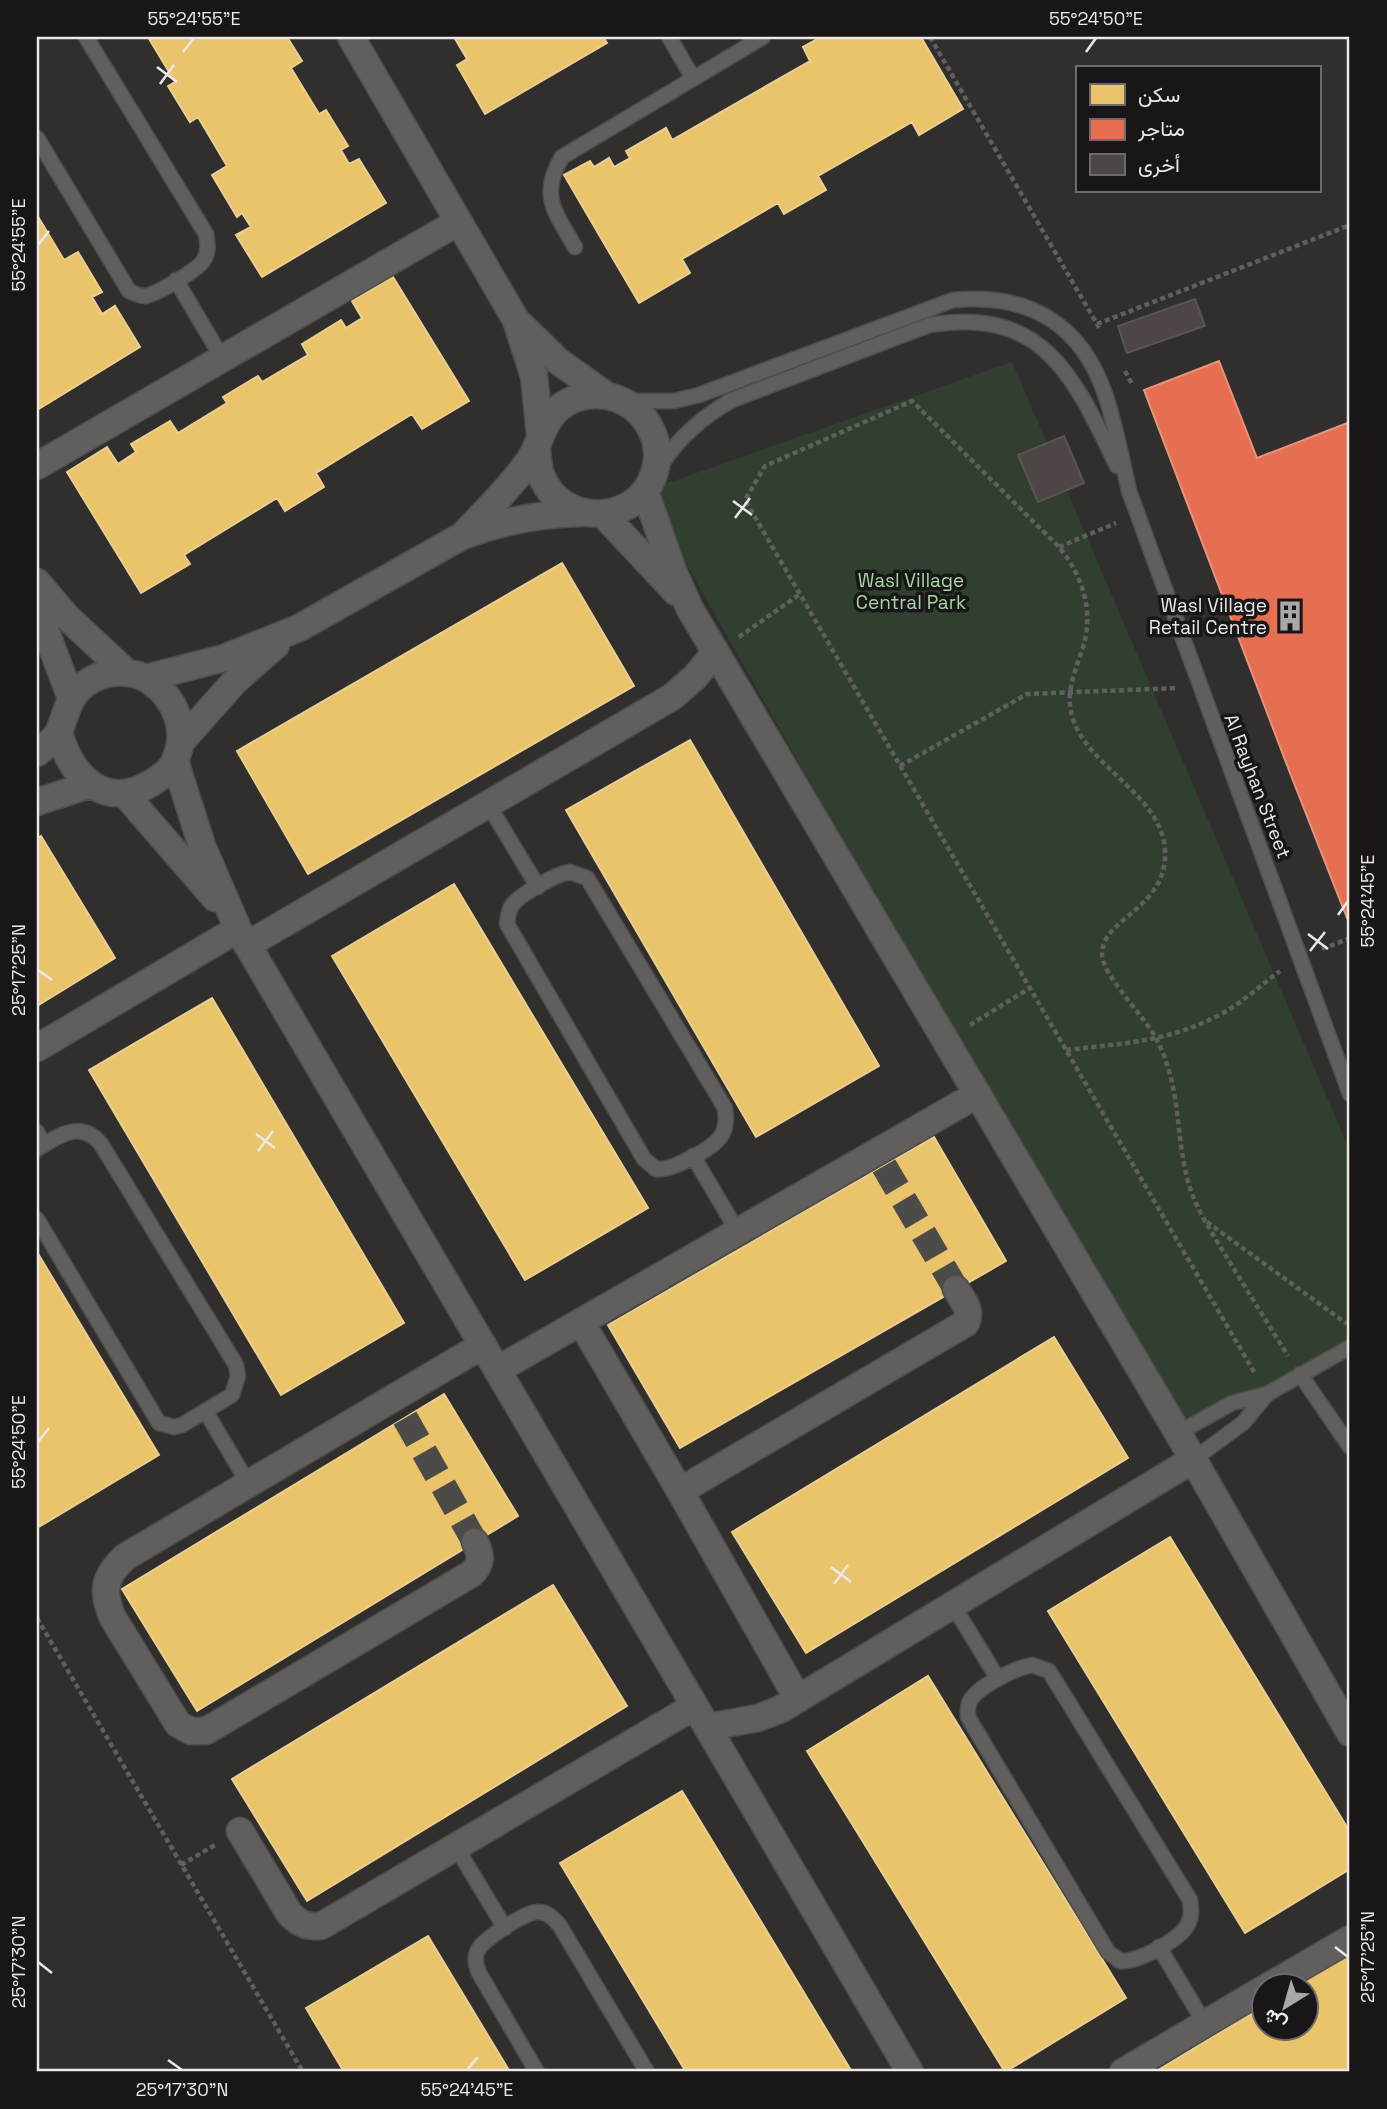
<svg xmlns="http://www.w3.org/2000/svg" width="1387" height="2109" font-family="'Space Grotesk',Vazirmatn,sans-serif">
<rect width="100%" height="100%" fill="#312f2d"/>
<path fill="#313f30" d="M1012,362L1350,1151V1346L1178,1433L645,491Z"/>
<path fill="#e9c46a" stroke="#eacf90" stroke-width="2" d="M148,37H287L302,61L291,68L319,114L326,110L348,146L341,150L349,164L359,159L386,203L262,277L236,235L251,227L242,213L237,217L212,175L227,166L198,117L190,122L168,86L175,82Z
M454,37H603L607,43L485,114L457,65L467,59Z
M821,37H921L963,109L919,135L912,122L818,176L826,190L784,214L778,203L682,259L690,273L639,303L564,175L590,161L594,167L609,158L614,167L630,158L626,151L666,128L672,140L810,61L803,47Z
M37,215L64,260L78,252L102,292L92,297L102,314L115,306L140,347L37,410Z
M393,277L469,401L422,429L412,414L316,473L324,487L285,511L277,498L184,555L190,564L141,593L67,472L107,447L118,464L136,452L131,444L170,421L178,433L227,403L223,397L258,376L262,382L308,355L302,344L341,320L346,328L362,318L352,301Z
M562,563L634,686L308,874L237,751Z
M690,740L879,1066L756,1137L566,810Z
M41,836L115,958L37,1006V839Z
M454,884L648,1208L525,1280L332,956Z
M212,998L404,1323L281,1395L89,1070Z
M934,1137L1006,1261L680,1448L608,1325Z
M37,1252L159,1455L37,1528Z
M1054,1337L1128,1458L806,1653L732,1532Z
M444,1394L518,1516L197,1711L122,1589Z
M1170,1537L1350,1832V1869L1245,1933L1048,1611Z
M553,1585L627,1706L307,1901L232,1779Z
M928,1676L1126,1998L1005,2072L807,1751Z
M682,1791L852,2072H686L560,1863Z
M428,1936L510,2072H344L306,2008Z
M1350,1954V2072H1155L1264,2006V2028H1306V1986H1297Z"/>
<path fill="#e76f51" stroke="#e8937e" stroke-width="2" d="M1219,361L1257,458L1350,422V917L1347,918L1290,773L1144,390Z"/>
<path fill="#4d4644" stroke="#575654" stroke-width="2" d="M1195,299L1205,326L1127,353L1118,326Z
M1064,436L1084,483L1038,502L1018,455Z"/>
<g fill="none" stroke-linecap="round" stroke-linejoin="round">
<path stroke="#4d4b49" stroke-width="26" stroke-dasharray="26 13" stroke-linecap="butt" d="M884,1166L956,1289
M405,1418L475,1542"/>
<g stroke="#4f4e4c" stroke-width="17">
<path id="lane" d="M669,37L693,78
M37,138L129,291C135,294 139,296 145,296C157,294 196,271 203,261C209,253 208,244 206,234L86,37
M575,247C555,212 539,195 562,157L763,37
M176,280L222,358
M630,401H674L699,395L953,300C1028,293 1082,323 1106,397C1116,427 1122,460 1129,491L1350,1094
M660,466C679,437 702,417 732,400L929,325C1044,306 1074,377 1117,466
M488,804L538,887
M570,872L587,878L592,886L725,1108C726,1118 727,1127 721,1136C712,1149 672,1171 656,1169L644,1159L507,924C508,918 508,912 511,907C518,895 556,874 570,872Z
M37,1132L44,1145
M37,1149C58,1136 81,1119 101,1144L236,1365L238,1376L232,1395L182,1425L174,1427L159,1423L37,1219
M693,1156L738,1232
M1300,1374L1350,1447
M206,1412L248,1483
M1178,1433L1232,1403L1267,1394L1350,1347
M1194,1459L1243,1423L1267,1394
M953,1605L998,1679
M1032,1665L1049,1671L1054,1679L1190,1900C1191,1908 1192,1915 1189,1922C1183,1939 1137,1963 1120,1961L1108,1952L968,1717C968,1711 967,1707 970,1701C978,1686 1016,1668 1032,1665Z
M456,1847L505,1928
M1159,1947L1205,2024
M537,2072L479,1973C476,1966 474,1959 477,1952C481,1940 524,1913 537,1912C547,1911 554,1918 560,1926L647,2072"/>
</g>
<g stroke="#4f4e4c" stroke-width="29">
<path id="street" d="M351,37L516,320L534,376L540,434
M521,325L558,361L606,395
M37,466L458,222
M645,491L673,571L690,609L1178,1433L1350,1733
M603,514L676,592
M462,536C484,513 507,491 526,465C539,449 537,439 547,423C565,391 607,387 634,408C649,420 659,441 657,460C650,525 560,533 540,472C538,465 538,457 537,451
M37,582L66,616L127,673
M37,608L71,698
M146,678L224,658L299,628L462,536C501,521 539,514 581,513
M180,743L235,681L276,645
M37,753C44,747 56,739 59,731C69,707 68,693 93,679C109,670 135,670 150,681C175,698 189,730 175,760C172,769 161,777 153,782C106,812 72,778 59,733
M175,761L202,846L238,929L910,2072
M124,793L215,898
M37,802L89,785
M247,945L672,697L695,677L715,653
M37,1048L238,929
M581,1322L680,1491L798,1699
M497,1370L978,1094
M680,1491L966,1323C972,1310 963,1301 956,1289
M475,1542C481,1555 483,1563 471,1574L206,1731H191L178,1724L113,1618C101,1591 104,1577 125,1557L483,1345
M708,1727L758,1718L781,1709L1194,1459
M240,1831L289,1913C299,1924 307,1927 321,1926L695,1706
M1269,1986L1350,1939
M1123,2072L1264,1989"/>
</g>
<path stroke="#605f5d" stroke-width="4.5" stroke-dasharray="5 3.5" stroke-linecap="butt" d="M930,37L1101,331
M1097,324L1350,225
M1125,371L1133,386
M1059,547L1116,523
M739,637L800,594
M900,766L1027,694L1178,688
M1322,949L1350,938
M970,1025L1030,988
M1066,1050C1125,1043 1170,1042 1223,1013C1244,1001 1261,985 1280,971
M1207,1222L1347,1324
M1254,1372L745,500L765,466L912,401L1059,547C1083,576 1095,613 1082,650C1074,675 1064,695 1074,722C1092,769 1161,796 1165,849C1169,909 1102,917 1102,954C1102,976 1147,1018 1158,1042C1183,1093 1174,1140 1191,1191C1200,1216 1216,1239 1229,1261C1249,1293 1268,1324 1288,1356
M37,1618L303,2072
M181,1865L215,1845"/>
<use href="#lane" stroke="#615f5e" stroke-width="14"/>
<use href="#street" stroke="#615f5e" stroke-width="26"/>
</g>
<path fill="none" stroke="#ebe8e7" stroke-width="2.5" d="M183,52L194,38M1086,52L1096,38M157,67L177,82M160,84L174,65M38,245L49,231M733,501L752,515M735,518L750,498M1338,915L1348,901M1308,934L1328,949M1310,951L1325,932M38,970L52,980M256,1134L275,1148M258,1151L273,1131M38,1442L49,1428M831,1567L851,1582M834,1584L848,1565M1335,1947L1348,1957M38,1962L52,1973M168,2060L182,2070M467,2070L478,2057"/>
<defs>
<g id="building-bare" transform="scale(2.415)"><path d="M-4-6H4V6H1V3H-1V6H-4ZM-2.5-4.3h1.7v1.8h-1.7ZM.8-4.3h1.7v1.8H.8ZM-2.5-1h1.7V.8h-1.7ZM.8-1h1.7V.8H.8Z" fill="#aaa7a6" stroke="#181616" stroke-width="2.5" paint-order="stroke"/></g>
</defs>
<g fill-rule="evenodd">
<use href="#building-bare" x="1290" y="616"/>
</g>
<g text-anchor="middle" stroke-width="7" stroke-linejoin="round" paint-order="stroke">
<g font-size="19" fill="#a8d5a6" stroke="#181616">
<text x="911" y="587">Wasl Village<tspan x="911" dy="22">Central Park</tspan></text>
</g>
<g font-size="19" fill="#ebe8e7" stroke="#181616" text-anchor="end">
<text x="1267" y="612">Wasl Village<tspan x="1267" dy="22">Retail Centre</tspan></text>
</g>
<g font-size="19" fill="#ebe8e7" stroke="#181616">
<text transform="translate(1258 786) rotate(69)" y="7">Al Rayhan Street</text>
</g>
</g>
<rect width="1387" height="2109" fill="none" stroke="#181616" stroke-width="77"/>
<rect x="1076" y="66" width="245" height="126" fill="#181616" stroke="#6c6a6a" stroke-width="2"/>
<rect x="1090" y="84" width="35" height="21" fill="#e9c46a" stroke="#6c6a6a" stroke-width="2"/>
<text x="1138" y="102" font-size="21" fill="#ebe8e7">سكن</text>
<rect x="1090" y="119" width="35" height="21" fill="#e76f51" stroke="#6c6a6a" stroke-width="2"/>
<text x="1138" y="136" font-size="21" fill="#ebe8e7">متاجر</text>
<rect x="1090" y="154" width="35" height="21" fill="#4d4644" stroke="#6c6a6a" stroke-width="2"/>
<text x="1138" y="172" font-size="21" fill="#ebe8e7">أخرى</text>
<g transform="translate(1285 2007) rotate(217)"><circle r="33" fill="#181616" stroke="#6c6a6a" stroke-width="2"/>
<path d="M0-5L12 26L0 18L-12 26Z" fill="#aaa7a6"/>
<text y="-10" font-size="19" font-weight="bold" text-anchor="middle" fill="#ebe8e7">ش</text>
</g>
<rect x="38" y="38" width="1310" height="2032" fill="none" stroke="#ebe8e7" stroke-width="2.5"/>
<g font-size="18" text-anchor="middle" fill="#ebe8e7">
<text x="194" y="25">55°24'55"E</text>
<text x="1096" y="25">55°24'50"E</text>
<text transform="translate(19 245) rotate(-90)" y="6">55°24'55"E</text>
<text transform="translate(1368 901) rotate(-90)" y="6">55°24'45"E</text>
<text transform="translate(19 970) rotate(-90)" y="6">25°17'25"N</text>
<text transform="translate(19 1442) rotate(-90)" y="6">55°24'50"E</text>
<text transform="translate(1368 1957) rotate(-90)" y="6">25°17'25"N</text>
<text transform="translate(19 1962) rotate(-90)" y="6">25°17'30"N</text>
<text x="182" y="2096">25°17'30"N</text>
<text x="467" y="2096">55°24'45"E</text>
</g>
</svg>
